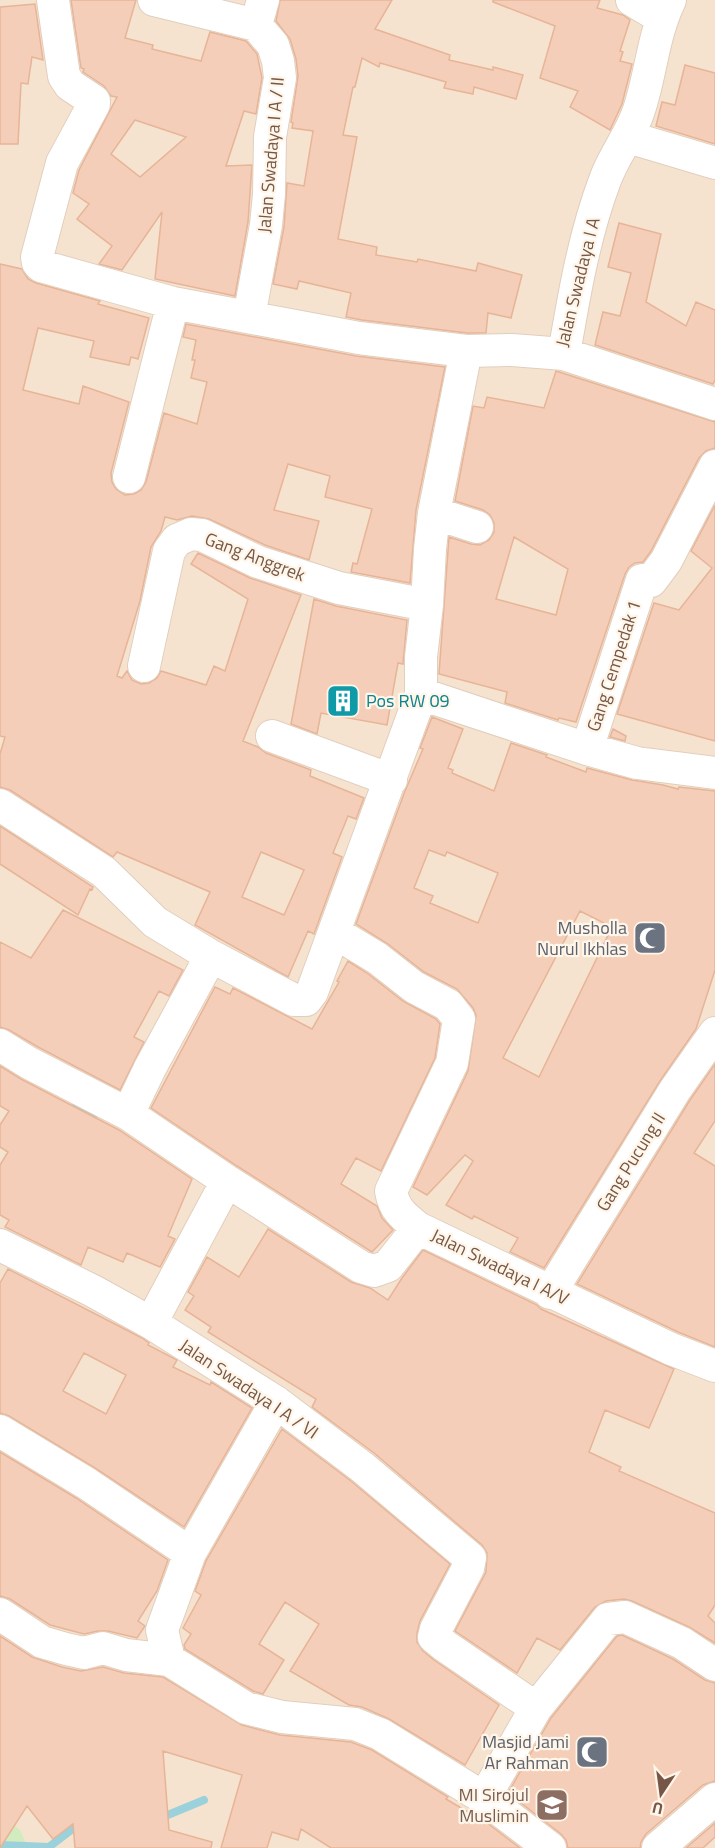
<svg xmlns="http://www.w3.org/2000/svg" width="715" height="1848" font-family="'Titillium Web',sans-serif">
<rect width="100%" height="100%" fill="#fdf2e1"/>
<path fill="#f5e3d0" d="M0,0H715V1848H0Z"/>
<path fill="#d2ebbf" d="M0,1813L20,1830L28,1848H0Z"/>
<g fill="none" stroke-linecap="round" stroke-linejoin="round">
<path stroke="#9bd1da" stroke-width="8" d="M76,1105L94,1115
M158,1819L204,1800
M0,1845L49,1847L71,1830L82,1829"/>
</g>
<path fill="#f4ceb8" stroke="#e7b497" stroke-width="1.5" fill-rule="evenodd" d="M71,0H136L125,38L153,45L152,49L201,61L210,32L246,41L257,54L262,78L256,114L244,111L226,166L252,165L248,222L235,296L155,279L162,212L122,270L99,264L112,246L77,219L89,204L73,193L79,170L117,97L111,96L104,86L83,72L84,69L81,68ZM135,120L186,137L140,177L111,154Z
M280,0H392L375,29L450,55L449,60L493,70V67L523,75L516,99L474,87L473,94L444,88L446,82L380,63L379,67L362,58L355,87H353L343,135L357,137L338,239L377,247L376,255L417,262L418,259L476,271L478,263L522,275L511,318L488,313L486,333H467L362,320L346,317L351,293L299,281L297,289L273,284L284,227L287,183L304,186L313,131L292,128L293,123L291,122L298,76L296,59L290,39L276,21Z
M493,0H600L597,8L623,15L630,20L620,51L623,52L620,61L632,64L622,104L610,130L570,107L578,91L540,78L555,26L493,2Z
M35,4L43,60L32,57L28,84L21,83L18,144H0V7Z
M685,65L715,73V144L656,126L662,102L675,105Z
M619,223L661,234L646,302L686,326L696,302L715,310V380L713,384L595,345L603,312L620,316L631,273L608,267Z
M0,264L22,269L28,279L36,283L100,301L98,304L149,318L138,359L131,357L129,365L90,357L94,341L38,328L23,390L79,404L83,386L129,402L111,473L112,482L116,489L125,495L134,494L141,490L146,482L164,413L197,424L207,382L191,378L195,360H192L196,340L183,337L186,324L356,356L445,367L416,510L410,583L351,572L353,563L357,564L372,509L325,497L330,476L288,464L274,510L319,521L309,560L265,545L209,519L192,516L177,520L165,517L161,531L151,547L140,601L117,676L122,678L127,671L132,680L141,684L149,683L157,678L161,671L206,685L214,666L225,671L248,599L191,564L198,553L250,578L301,595L243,741L258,747L266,753L311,770L310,776L364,798L356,819L348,816L333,853L342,857L314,934L308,931L288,977L195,925L210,892L117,852L113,857L10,790L0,787V754L5,737L0,736ZM261,852L304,870L284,915L242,897Z
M556,371L715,422V448L706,451L699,458L651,551L643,562L635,563L629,567L625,574L576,722L559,718L558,720L505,703L507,692L439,674L449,537L471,544L480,545L489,540L494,532V523L490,515L483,510L455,501L473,406L484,408L487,397L544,408ZM514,537L568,569L556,615L496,599Z
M715,505V741L617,714L654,603L679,610L712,568L691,551Z
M314,599L336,606L407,620L403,664L398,663L387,725L321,713L317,734L291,724Z
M432,717L463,729L448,768L453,770L452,773L494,791L511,743L547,755L546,757L586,772L587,768L632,780L663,785L678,789L679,787L715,791V970L696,1029L660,1081L544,1268L510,1252L518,1238L474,1216L472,1219L446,1205L473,1161L465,1155L427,1195L413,1187L468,1071L476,1015L473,1008L457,989L424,972L388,944L356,924L405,791L423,749L420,748ZM429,850L445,856L447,852L498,873L478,923L430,903L433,896L414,888ZM580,911L612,927L539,1077L503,1058Z
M613,729L626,736L625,741L610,737Z
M0,826L93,887L92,890L90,889L78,915L0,864Z
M63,910L183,970L169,996L159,991L134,1037L144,1042L120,1090L38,1047L9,1030L0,1027V942L31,958Z
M348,961L367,973L403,1001L436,1019L440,1024L435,1058L381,1171L356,1158L341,1184L377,1206L382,1218L393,1230L372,1252L237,1166L151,1108L215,987L230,994L233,988L312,1029L339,982L337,981Z
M715,1064V1121L694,1153L715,1166V1347L678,1332L577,1284L690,1100Z
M0,1066L21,1079L119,1130L192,1179L168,1236L175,1239L160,1267L127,1253L123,1262L88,1247L81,1265L5,1227L9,1220L0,1215V1165L8,1152L0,1147V1125L9,1111L0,1106Z
M268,1229L351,1282L370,1288L388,1300L402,1278L423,1250L537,1305L541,1309L674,1369L649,1428L605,1410L589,1452L621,1467L619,1471L715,1513V1605L708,1616L715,1623V1643L689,1627L632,1601L624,1599L606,1601L595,1607L560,1650L537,1638L517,1673L455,1631L486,1572L487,1553L482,1545L374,1453L312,1407L316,1399L208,1332L211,1327L185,1310L194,1296L188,1292L207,1257L239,1277Z
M8,1269L142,1338L149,1343L148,1345L177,1360L173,1367L210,1385L211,1382L252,1408L184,1527L95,1468L9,1416L0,1413V1283ZM84,1353L126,1375L106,1414L63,1391Z
M282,1429L351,1481L450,1564L420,1621L417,1633V1642L423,1651L434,1660L499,1705L465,1765L389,1719L362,1707L349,1705L290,1671L319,1624L285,1602L259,1644L284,1660L263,1694L253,1691L185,1649L184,1645L191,1634L183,1628L201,1595L195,1591L206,1561Z
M0,1452L76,1498L168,1560L157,1591L138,1621L145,1626L137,1638L108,1631H98L84,1634L50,1625L10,1599L0,1596Z
M622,1635L673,1659L705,1680L715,1683V1781L703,1785L646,1834L641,1842L640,1848H568L566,1840L561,1834L508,1793L551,1718L617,1636Z
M0,1636L32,1657L62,1667L81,1671L103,1667L124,1673L163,1677L242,1725L280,1735L351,1742L372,1750L448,1797L446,1799L478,1818V1816L520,1848H331L301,1829L298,1840L272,1832L267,1848H221L242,1775L163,1751L169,1830L212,1842L211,1848H75L73,1824L53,1839L27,1806L0,1848Z
M715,1823V1837L703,1848H686Z"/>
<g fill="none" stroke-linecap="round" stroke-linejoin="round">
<g stroke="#e2cebd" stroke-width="34">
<path id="minor" d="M53,0L64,76L70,85L94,101V104L62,163L37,257L38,263L41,266L173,303L359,338L466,351
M154,0L256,25
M632,0L662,18
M628,137L715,163
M249,317L266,225L269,194L270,137L280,78L278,61L273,45L256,25L263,0
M564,354L715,404
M129,477L173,303
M434,513L477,527
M144,666L169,551L177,540L191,534L202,535L258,562L339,588L427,605
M421,694L587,749L637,763L715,773
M272,736L391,780
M587,749L642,580L651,581L666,561L715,466
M0,805L104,872L155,922L211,956
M334,932L377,958L414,987L448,1005L459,1019L452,1063L391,1191C394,1209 403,1216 418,1228
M0,1045L29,1063L128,1114
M227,1181L128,1114L150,1068L211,956L294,1000H306L312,992L421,694V657L427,605L430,549L434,513L466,351L512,350L564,354C574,295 584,236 605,180C614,155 631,135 639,110C651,74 653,35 670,0
M0,1245L93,1291L151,1323L276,1402L362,1467L470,1558L468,1568L436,1629L434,1637L445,1646L536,1708L484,1798
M550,1293L675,1090L715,1033
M151,1323L227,1181L361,1267L374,1271L388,1266L418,1228L671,1349L715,1366
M0,1431L86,1483L190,1553
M0,1614L42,1642L66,1649L84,1653L103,1648L126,1655L169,1660L246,1708L282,1717L355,1724L380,1734L484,1798L550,1848
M169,1660L162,1630L190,1553L276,1402
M536,1708L608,1619L625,1617L682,1643L715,1665
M658,1848L715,1799"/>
</g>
<use href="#minor" stroke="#fff" stroke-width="32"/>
</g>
<defs>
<g id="building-square" transform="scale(1.725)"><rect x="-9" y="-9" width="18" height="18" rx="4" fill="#0f9aa8" stroke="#fff6e9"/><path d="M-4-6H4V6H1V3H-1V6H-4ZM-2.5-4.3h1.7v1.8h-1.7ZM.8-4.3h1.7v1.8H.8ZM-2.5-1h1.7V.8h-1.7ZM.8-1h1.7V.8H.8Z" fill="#fff"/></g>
<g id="mosque-square" transform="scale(1.725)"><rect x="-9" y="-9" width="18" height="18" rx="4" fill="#6b7280" stroke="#fff6e9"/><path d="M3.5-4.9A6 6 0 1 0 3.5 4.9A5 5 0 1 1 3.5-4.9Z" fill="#fff"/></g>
<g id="school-square" transform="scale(1.725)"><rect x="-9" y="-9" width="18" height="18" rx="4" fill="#8d6e63" stroke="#fff6e9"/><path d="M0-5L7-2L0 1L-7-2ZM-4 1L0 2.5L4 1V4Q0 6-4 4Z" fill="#fff"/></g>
</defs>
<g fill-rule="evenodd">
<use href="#building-square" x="343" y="701"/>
<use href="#mosque-square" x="650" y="938"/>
<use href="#mosque-square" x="592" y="1752"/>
<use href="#school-square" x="552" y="1805"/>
</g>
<g text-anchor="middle" stroke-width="4.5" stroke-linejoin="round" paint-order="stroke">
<g font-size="18" fill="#765747" stroke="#fff6e9">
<text transform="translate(271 155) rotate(-85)" y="6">Jalan Swadaya I A / II</text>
<text transform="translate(578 282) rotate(-76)" y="6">Jalan Swadaya I A</text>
<text transform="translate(255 557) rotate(21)" y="6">Gang Anggrek</text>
<text transform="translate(614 666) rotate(-72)" y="6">Gang Cempedak 1</text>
<text transform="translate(631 1162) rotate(-58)" y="6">Gang Pucung II</text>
<text transform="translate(500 1267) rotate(26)" y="6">Jalan Swadaya I A/V</text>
<text transform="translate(249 1389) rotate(34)" y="6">Jalan Swadaya I A / VI</text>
</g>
<g font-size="18" fill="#0d838f" stroke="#fff6e9" text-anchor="start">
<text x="366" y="707">Pos RW 09</text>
</g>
<g font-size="18" fill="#5b616d" stroke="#fff6e9" text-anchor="end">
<text x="627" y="934">Musholla<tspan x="627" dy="21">Nurul Ikhlas</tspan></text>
<text x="569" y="1748">Masjid Jami<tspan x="569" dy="21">Ar Rahman</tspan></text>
</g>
<g font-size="18" fill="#785e54" stroke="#fff6e9" text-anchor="end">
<text x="529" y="1801">MI Sirojul<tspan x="529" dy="21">Muslimin</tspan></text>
</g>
</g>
<g transform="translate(661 1794) rotate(193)" stroke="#fff6e9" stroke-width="4.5" paint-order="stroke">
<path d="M0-4.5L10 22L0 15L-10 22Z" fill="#765747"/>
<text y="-9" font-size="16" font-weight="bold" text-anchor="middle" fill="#765747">U</text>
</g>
</svg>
